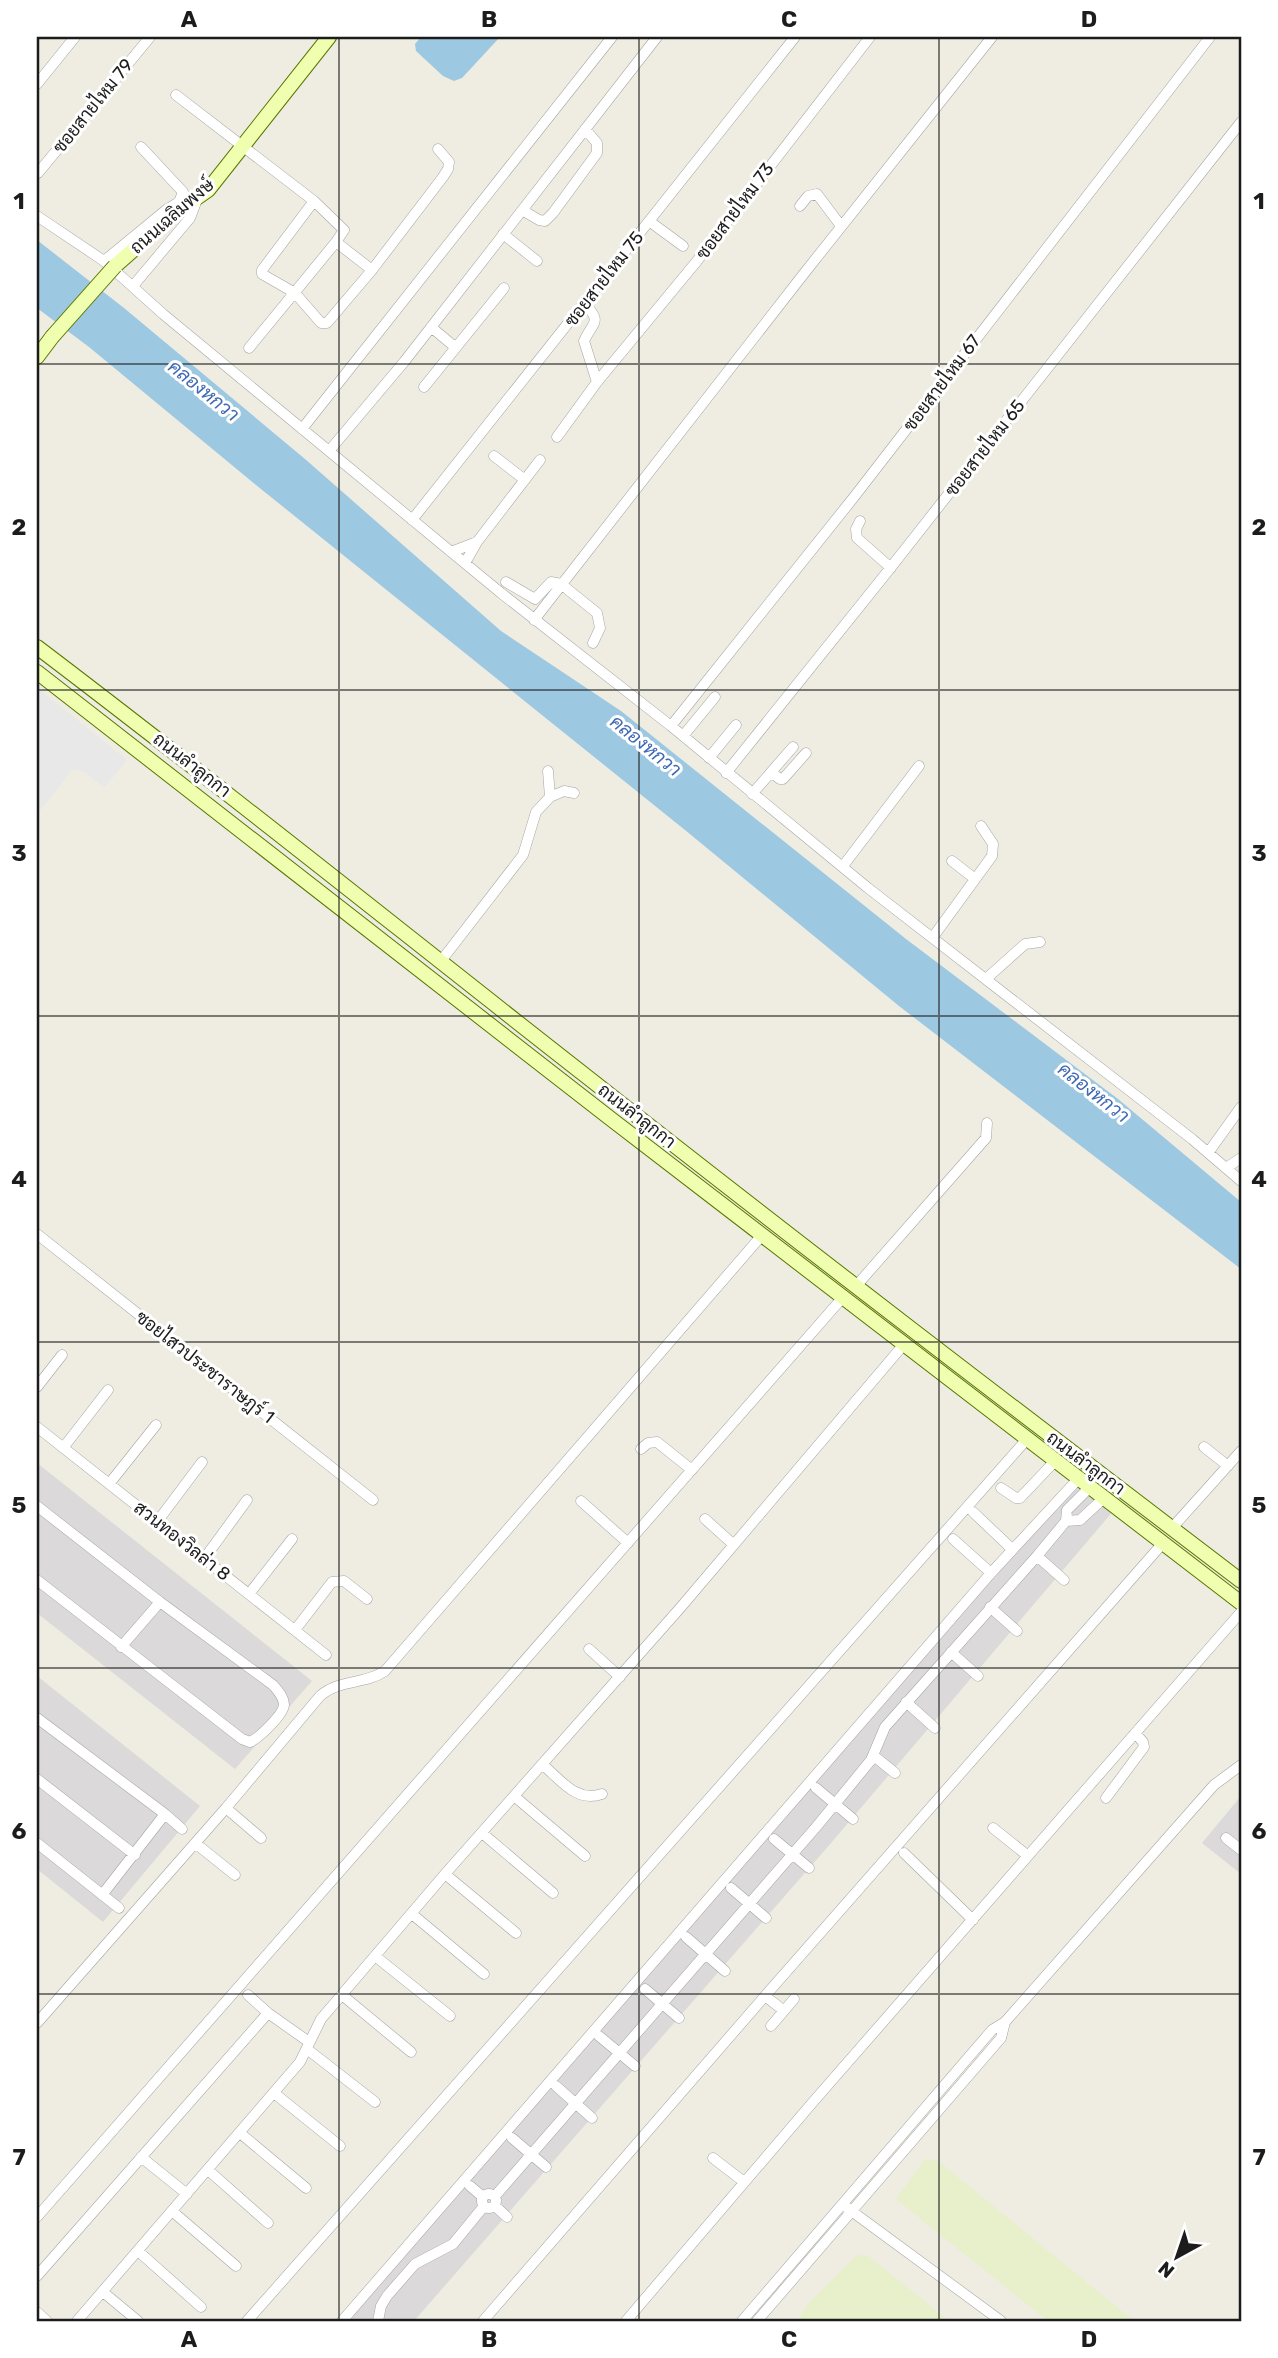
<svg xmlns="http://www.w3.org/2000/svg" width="1278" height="2358" font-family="Rubik,Sarabun,sans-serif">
<rect width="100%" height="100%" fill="#efece1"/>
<path fill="#dbd9d9" d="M37,1463L312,1681L235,1769L37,1613Z
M1074,1477L1114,1510L831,1843L414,2321H338Z
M37,1676L200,1806L103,1922L37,1869Z
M1241,1796V1874L1202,1843Z"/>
<path fill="#e7f0ca" d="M925,2159L938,2161L1134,2321H1048L896,2199Z
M867,2255L949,2321H802L800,2316L808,2304L856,2256Z"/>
<path fill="#e8e8e8" d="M37,688L127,760L104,788L85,772L73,769L37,814Z"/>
<path fill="#9dc8e1" d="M421,37H500L462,78L454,81L443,76L416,51L415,44Z
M37,240L124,308L305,459L501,631L621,711L906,939L1118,1099L1241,1202V1269L899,1006L685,830L256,485L89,347L37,308Z"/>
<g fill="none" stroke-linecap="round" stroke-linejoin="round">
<g stroke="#a3a3a3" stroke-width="11">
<path id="street" d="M37,84L75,37
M176,95L314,201L344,230L336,242L372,270
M37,172L38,173L150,37
M314,201L262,270V274L295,293L321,323H327L372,270L443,177L448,169L449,162L438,149
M800,206L808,196L817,194L841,226
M522,210L539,220L545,221L553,213L597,153V143L585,129
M37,216L104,261L163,314L501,593L671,726L868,888L1192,1139L1241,1181
M649,221L683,246
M503,234L537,261
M104,261L166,210L179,202L183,192L141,147
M133,286L190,218L198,197
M431,327L455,347
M249,348L336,242
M597,382L697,261L870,37
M424,387L504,288
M302,429L612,37
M557,437L597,382L584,341C593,321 603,323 584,303
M329,451L404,362L657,37
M494,456L525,480
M412,520L795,37
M860,521L856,529L857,538L891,568
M451,552L477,542
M465,563L477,542L540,460
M506,582L535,599L551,582L561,584L597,613L600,628L593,643
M534,620L806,271L992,37
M671,726L854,497L1210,37
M683,736L715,697
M709,758L736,725
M726,773L888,571L1241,122
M772,773L780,779H783L806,753
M752,794L793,747
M550,797L564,791L574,793
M952,861L975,879
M843,866L919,766
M933,937L992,856L993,844L981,826
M441,961L523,855L536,812L550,797L548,771
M987,978L1025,944L1040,942
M1208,1153L1241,1107
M1226,1168L1241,1158
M37,1234L373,1500
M857,1285L986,1138L987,1123
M37,1387L62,1355
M37,1427L326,1655
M1204,1447L1228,1466
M63,1448L108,1390
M641,1449L648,1443L657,1442L692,1470
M109,1484L156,1425
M1001,1488L1016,1498H1020L1056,1460
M581,1501L628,1543
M37,1506L160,1602L273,1685C278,1691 284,1697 284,1705C283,1715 259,1738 250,1742L242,1739L37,1580
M973,1512L1012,1549
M705,1519L734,1545
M1066,1521L1080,1520L1105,1497
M157,1522L202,1462
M1172,1528L1241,1451
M953,1539L991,1573
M1037,1556L1064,1580
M204,1559L247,1500
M249,1594L292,1539
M990,1607L1017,1631
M295,1630L332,1582L344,1581L367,1599
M121,1647L160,1602
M589,1649L620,1677
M951,1652L978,1676
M906,1702L935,1728
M37,1718L165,1814L102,1895
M874,1756L895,1773
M542,1764C561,1780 576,1803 602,1794
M37,1779L135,1855
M816,1788L853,1819
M514,1796L585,1856
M1106,1798L1144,1747L1143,1742L1135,1733
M226,1808L261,1838
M165,1814L182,1829
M993,1828L1028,1856
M482,1833L553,1893
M1226,1838L1241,1850
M774,1839L809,1868
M37,1843L119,1908
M195,1843L235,1875
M904,1853L973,1920
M445,1874L516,1933
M731,1888L766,1918
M412,1914L484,1974
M686,1937L725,1971
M375,1956L450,2016
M645,1989L679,2018
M248,1995L268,2013
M342,1995L411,2052
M765,1996L783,2010
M37,2023L226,1808L320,1696C339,1679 364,1685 385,1671L763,1234
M771,2026L794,1999
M599,2036L635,2066
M307,2049L375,2102
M556,2086L592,2118
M274,2093L340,2146
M240,2133L306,2188
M512,2138L546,2167
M141,2157L187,2194
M713,2158L744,2182
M208,2170L268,2223
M470,2186L483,2197
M482 2201a7 7 0 1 1 14 0a7 7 0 1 1-14 0Z
M495,2196L817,1826L871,1760L885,1727L1037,1556L1066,1521L1067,1510L1091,1486
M495,2206L507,2217
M846,2207L1001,2321
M172,2211L236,2266
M37,2217L844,1296
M138,2251L201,2307
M37,2276L268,2013L309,2042
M103,2292L138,2321
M37,2312L47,2321
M77,2321L300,2062L321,2019L445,1874L681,1607L905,1343
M247,2321L1028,1438
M342,2321L991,1573L1079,1478
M378,2321L381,2306L387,2296L415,2264L453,2244L484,2206
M483,2321L765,1996L1163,1543
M626,2321L813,2102L1241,1612
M742,2321L992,2030L1005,2022L1214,1785L1241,1765
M757,2321L1001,2038L1005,2022"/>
</g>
<g stroke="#597700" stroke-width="16">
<path id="secondary" d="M115,266L175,213L208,190L329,37
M37,357L52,337
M37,647C222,787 403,933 586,1076C803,1247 1022,1414 1241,1581
M37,672L611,1119L1241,1603"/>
</g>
<use href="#street" stroke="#fff" stroke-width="10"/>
<use href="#secondary" stroke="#efffaf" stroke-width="14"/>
<g stroke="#597700" stroke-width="16" stroke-linecap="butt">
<path id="secondary-bridge" d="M52,337L115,266"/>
</g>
<use href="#secondary-bridge" stroke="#efffaf" stroke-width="14"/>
</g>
<path fill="none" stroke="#1c1c1c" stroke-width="2" stroke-opacity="0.55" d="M339,37V2321M639,37V2321M939,37V2321M37,364H1241M37,690H1241M37,1016H1241M37,1342H1241M37,1668H1241M37,1994H1241"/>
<g text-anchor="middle" stroke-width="6" stroke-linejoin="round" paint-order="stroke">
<g font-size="18" fill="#1c1c1c" stroke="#fff">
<text transform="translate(93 106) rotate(-51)" y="6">ซอยสายไหม 79</text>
<text transform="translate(735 211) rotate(-53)" y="6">ซอยสายไหม 73</text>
<text transform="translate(172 216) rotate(-41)" y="6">ถนนเฉลิมพงษ์</text>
<text transform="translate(604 279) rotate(-52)" y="6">ซอยสายไหม 75</text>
<text transform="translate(942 383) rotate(-53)" y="6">ซอยสายไหม 67</text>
<text transform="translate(985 448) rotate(-52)" y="6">ซอยสายไหม 65</text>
<text transform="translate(192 765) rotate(38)" y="6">ถนนลำลูกกา</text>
<text transform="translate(637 1116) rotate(38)" y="6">ถนนลำลูกกา</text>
<text transform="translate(205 1367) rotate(38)" y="6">ซอยไสวประชาราษฎร์ 1</text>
<text transform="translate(1086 1463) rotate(37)" y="6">ถนนลำลูกกา</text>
<text transform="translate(182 1541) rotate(38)" y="6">สวนทองวิลล่า 8</text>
</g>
<g font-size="19" font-style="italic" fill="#416ab4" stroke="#fff">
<text transform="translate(204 390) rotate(39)" y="7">คลองหกวา</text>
<text transform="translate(646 745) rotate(39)" y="7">คลองหกวา</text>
<text transform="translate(1094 1092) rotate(38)" y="7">คลองหกวา</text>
</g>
</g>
<rect width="1278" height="2358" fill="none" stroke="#ffffff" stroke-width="77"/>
<g transform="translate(1177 2257) rotate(220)" stroke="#ffffff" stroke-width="5" paint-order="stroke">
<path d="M0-5L12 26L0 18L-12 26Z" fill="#1c1c1c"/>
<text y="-10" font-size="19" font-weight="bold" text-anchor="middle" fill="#1c1c1c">N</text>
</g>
<rect x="38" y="38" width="1202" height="2282" fill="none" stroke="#1c1c1c" stroke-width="2.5"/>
<g font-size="23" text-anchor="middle" font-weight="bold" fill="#1c1c1c">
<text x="189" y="27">A</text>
<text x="489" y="27">B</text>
<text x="789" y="27">C</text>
<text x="1089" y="27">D</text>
<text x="19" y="209">1</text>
<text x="1259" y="209">1</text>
<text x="19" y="535">2</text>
<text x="1259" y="535">2</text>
<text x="19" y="861">3</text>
<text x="1259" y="861">3</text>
<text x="19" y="1187">4</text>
<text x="1259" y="1187">4</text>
<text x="19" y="1513">5</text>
<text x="1259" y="1513">5</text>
<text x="19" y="1839">6</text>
<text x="1259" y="1839">6</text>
<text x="19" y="2165">7</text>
<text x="1259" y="2165">7</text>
<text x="189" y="2347">A</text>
<text x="489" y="2347">B</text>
<text x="789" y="2347">C</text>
<text x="1089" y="2347">D</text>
</g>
</svg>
